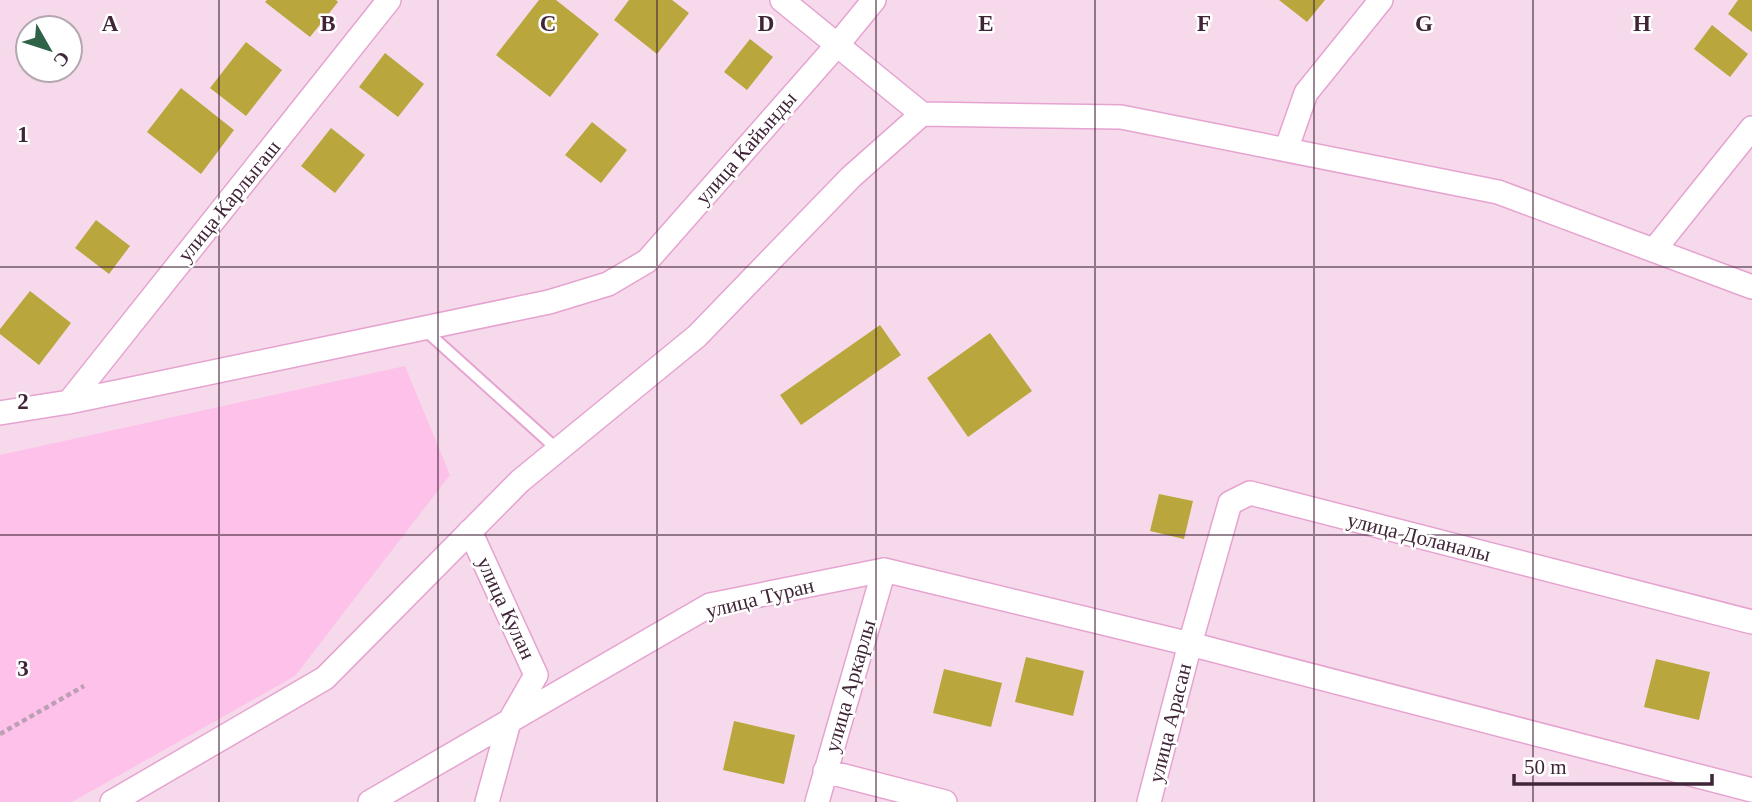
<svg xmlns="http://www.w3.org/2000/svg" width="1752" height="802" font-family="'Times New Roman',serif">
<rect width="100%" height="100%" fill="#f6daec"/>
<path fill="#fec1ea" d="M405,366L450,475L295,676L72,802H0V455Z"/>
<path fill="#b9a63c" d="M267,0H336L338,2L310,37L265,2Z
M539,0H556L599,34L550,97L496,55Z
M629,0H672L689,13L657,54L614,20Z
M1279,0H1325L1307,22Z
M1738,0H1752V32L1728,14Z
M1712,25L1748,54L1730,77L1694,49Z
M750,39L773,57L747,90L724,72Z
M246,42L282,70L246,116L210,88Z
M385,53L424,84L398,117L359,87Z
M181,88L234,130L201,174L147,132Z
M592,122L627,150L601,183L565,155Z
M331,128L365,155L335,193L301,166Z
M96,220L130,246L109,274L75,248Z
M30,291L71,323L39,365L0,334V329Z
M880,325L901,355L801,425L780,395Z
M990,333L1032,391L968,437L927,378Z
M1159,494L1193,501L1184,539L1150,531Z
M1026,657L1084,671L1073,716L1015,702Z
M1656,659L1710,672L1699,720L1644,707Z
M944,669L1002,683L991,727L933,713Z
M734,721L795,735L784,784L723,770Z"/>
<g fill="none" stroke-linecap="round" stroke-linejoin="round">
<g stroke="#e6a3d0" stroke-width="14">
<path id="lane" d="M425,330L558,450"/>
</g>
<g stroke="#e6a3d0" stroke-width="26">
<path id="street" d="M782,0L922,114
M1286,150L1306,93L1381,0
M1654,250L1752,128
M69,402L389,0
M0,413L69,402L549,302L608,284L647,261L838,44L874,0
M470,531L536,675L509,722L487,802
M825,771L945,802
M112,802L325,678L520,481L697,336L851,177L922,114L1121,117L1498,192L1752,287
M370,802L710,605L884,570L1190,644L1752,790
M817,802L884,570
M1149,802L1190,644L1230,503L1250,493L1752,622"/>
</g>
<path stroke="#bb9fb2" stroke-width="4.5" stroke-dasharray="5 3.5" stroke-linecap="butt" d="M0,734L84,686"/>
<use href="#lane" stroke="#fff" stroke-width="10"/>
<use href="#street" stroke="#fff" stroke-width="23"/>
</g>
<path fill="none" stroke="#402538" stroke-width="2" stroke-opacity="0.55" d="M219,0V802M438,0V802M657,0V802M876,0V802M1095,0V802M1314,0V802M1533,0V802M0,267H1752M0,535H1752"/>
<g text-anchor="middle" stroke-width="5" stroke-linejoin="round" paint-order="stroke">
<g font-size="21" fill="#402538" stroke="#fff">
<text transform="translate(746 148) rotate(-49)" y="7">улица Кайынды</text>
<text transform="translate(229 201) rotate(-51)" y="7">улица Карлыгаш</text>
<text transform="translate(1419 537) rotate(14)" y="7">улица Доланалы</text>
<text transform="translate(760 598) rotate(-14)" y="7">улица Туран</text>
<text transform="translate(506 608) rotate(65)" y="7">улица Кулан</text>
<text transform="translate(850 686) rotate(-74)" y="7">улица Аркарлы</text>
<text transform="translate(1170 723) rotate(-76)" y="7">улица Арасан</text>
</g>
</g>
<g font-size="23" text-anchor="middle" font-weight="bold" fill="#402538" stroke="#fff" stroke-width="5" stroke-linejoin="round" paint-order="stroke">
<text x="110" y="31">A</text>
<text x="328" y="31">B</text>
<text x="548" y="31">C</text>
<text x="766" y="31">D</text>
<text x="986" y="31">E</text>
<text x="1204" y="31">F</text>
<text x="1424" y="31">G</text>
<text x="1642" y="31">H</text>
<text x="23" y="142">1</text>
<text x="23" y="409">2</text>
<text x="23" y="676">3</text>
</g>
<g transform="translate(49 49) rotate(129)"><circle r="33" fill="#ffffff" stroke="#b3a8af" stroke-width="2"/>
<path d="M0-5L12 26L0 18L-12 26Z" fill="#2f6348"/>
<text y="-10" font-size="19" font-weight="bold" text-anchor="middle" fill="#402538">С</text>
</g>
<path d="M1514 774v10h198v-10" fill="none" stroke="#402538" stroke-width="3.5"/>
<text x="1524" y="774" font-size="21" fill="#402538" stroke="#ffffff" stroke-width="5" paint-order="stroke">50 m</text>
</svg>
